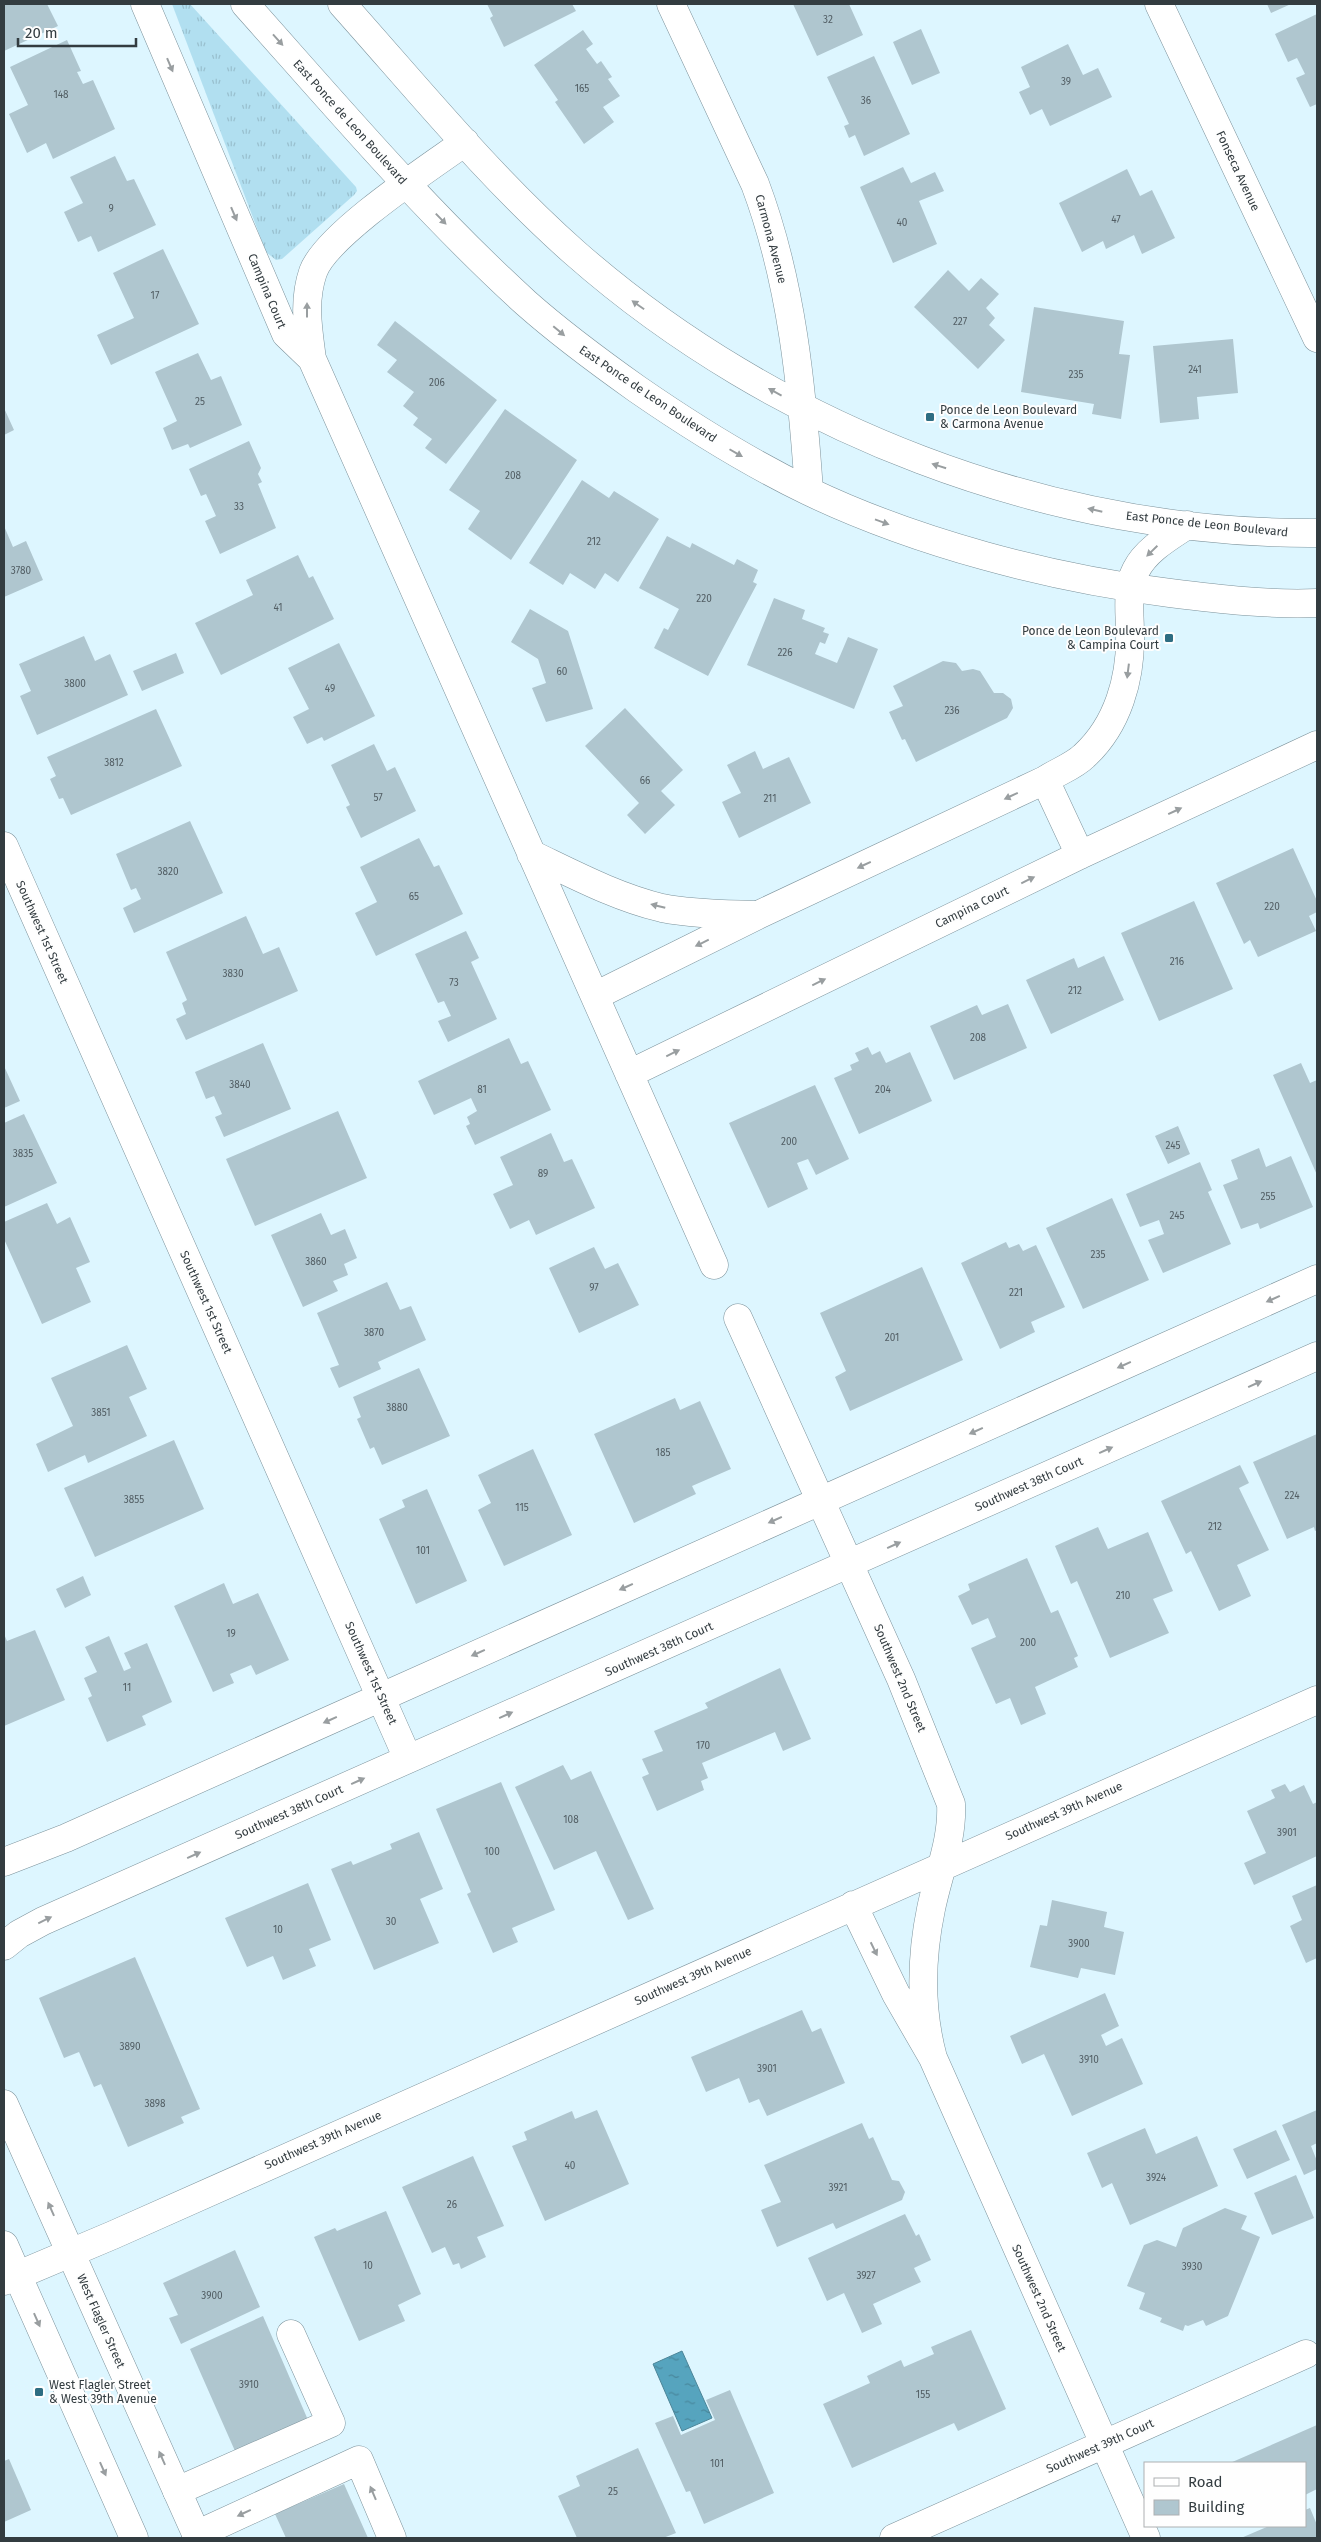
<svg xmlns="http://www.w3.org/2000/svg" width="1321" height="2542" font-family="'Fira Sans',sans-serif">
<defs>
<pattern id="grass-tufts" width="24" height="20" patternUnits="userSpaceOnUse" patternTransform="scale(1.25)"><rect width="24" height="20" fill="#b1dff0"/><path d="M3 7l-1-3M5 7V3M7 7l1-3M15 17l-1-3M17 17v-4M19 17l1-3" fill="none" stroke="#99c0cf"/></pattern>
<pattern id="water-ripples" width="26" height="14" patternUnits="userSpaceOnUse" patternTransform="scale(1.25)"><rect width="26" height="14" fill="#56a4be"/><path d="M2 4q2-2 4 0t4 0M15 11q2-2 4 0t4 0" fill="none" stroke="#48879c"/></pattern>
</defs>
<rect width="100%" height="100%" fill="#ddf6ff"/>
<path fill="url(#grass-tufts)" d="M172,4H190L356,187L357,191L354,195L282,259L276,260L266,252Z"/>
<path fill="url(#water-ripples)" stroke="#4c8598" d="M682,2351L712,2418L682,2431L653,2364Z"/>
<path fill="#afc6cf" d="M4,4H47L58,26L4,51Z
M487,4H572L576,11L504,47L490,18L493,16Z
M793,4H849L863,35L817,56Z
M1267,4H1291L1271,13Z
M1317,14V104L1310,107L1296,78L1305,74L1297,58L1288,62L1275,34Z
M921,29L940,73L912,85L893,42Z
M583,30L593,44L586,49L597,64L601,61L612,77L608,79L620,96L603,107L614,122L584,144L555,102L558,100L534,65Z
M67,40L81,71L77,72L83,84L93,80L115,129L53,159L46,143L27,153L9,114L28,105L10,67Z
M1068,44L1083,75L1098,68L1112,97L1050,126L1042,109L1030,115L1019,92L1030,87L1021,67Z
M874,56L910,134L864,156L855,135L849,138L844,126L849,124L827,77Z
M115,156L127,181L134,179L156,225L98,252L91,236L78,242L64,212L83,203L70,177Z
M903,167L911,183L935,172L944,191L919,201L937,244L893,263L860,187Z
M1127,169L1140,196L1152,190L1175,238L1142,254L1134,235L1106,249L1103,241L1082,252L1059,203Z
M163,249L199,324L111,365L97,335L134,318L113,273Z
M948,270L969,291L981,278L999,294L986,308L995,318L989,325L1005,340L978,369L914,307Z
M1034,307L1124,321L1119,354L1130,355L1121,419L1092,414L1094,404L1021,392Z
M395,321L497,400L446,464L425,448L432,439L413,425L418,418L403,406L414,392L387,372L397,360L377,345Z
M1233,339L1238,393L1197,397L1199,419L1160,423L1153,346Z
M198,353L211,380L221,376L242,425L190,448L188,444L172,450L163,428L177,421L155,372Z
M4,408L14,430L4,435Z
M505,409L577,460L511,560L468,529L480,511L449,490Z
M249,441L261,468L258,474L262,482L258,484L276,528L220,554L205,521L216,516L206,494L201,496L189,469Z
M582,480L609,498L614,491L659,519L618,582L605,573L595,589L570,573L563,585L529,563Z
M4,526L13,547L26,541L43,580L4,597Z
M667,536L690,548L692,543L734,565L737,559L758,570L753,582L757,584L708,676L654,648L664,628L668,630L679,609L639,588Z
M298,555L309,578L313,576L334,619L221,675L195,623L253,595L246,580Z
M774,598L805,610L802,619L825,628L823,632L829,634L825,644L820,642L815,654L837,663L848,637L878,649L854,709L747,665Z
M530,609L568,631L593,709L546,722L532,688L546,683L538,659L511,642Z
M84,636L95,661L110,654L128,695L37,735L20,696L31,691L19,664Z
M339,643L375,716L324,741L322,737L307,744L293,717L309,709L288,668Z
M176,653L184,673L142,691L133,671Z
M943,661L956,663L962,671L973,669L980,671L994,693H1003L1011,699L1013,708L1007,718L916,762L905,739L902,740L889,712L903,706L893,686Z
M625,708L683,770L661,791L675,805L645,834L627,815L639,803L585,746Z
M156,709L182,766L71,815L63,798L59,799L50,779L56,776L47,757Z
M374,744L387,771L395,767L416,811L361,838L346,807L350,805L331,765Z
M755,751L763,769L789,757L811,803L739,838L722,802L741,793L727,765Z
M190,821L223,893L134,933L123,908L141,899L136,888L131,890L116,854Z
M419,838L434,867L439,865L463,914L376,956L355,913L377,902L360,867Z
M1293,848L1317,901V912L1309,916L1316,931L1258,957L1250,940L1244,944L1216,883Z
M1194,901L1233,989L1159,1021L1121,933Z
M246,916L263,954L279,947L298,991L186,1040L176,1019L186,1014L182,1003L187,1000L166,952Z
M466,931L479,958L471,962L497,1019L448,1042L438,1021L451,1016L444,1001L438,1003L415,954Z
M1104,956L1124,1000L1051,1034L1026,980L1074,958L1078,968Z
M1008,1004L1027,1048L954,1080L930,1026L977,1005L982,1015Z
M509,1038L521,1064L528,1061L551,1110L475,1145L466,1126L470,1124L467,1117L477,1111L471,1098L434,1115L418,1081Z
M263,1043L291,1109L224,1137L215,1117L222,1114L214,1096L206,1099L195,1072Z
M868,1047L872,1055L880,1051L886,1063L910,1052L932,1101L859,1134L834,1078L852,1070L850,1065L859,1061L855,1053Z
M1301,1063L1310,1083L1317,1080V1175L1273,1075Z
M4,1066L20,1101L4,1108Z
M815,1085L849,1159L816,1175L808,1159L797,1163L808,1189L768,1208L729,1123Z
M338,1111L367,1178L255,1226L226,1159Z
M24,1114L57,1183L4,1207V1123Z
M1178,1126L1190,1154L1168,1164L1155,1136Z
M551,1133L564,1162L572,1159L595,1208L536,1235L529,1220L510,1229L493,1194L513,1185L500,1157Z
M1259,1148L1266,1167L1291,1156L1313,1207L1260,1229L1258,1223L1241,1229L1223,1185L1238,1179L1231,1160Z
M1200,1162L1212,1190L1208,1192L1231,1244L1163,1273L1148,1240L1164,1234L1159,1220L1140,1227L1126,1194Z
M1112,1198L1149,1280L1083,1309L1046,1228Z
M47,1203L57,1224L70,1217L90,1262L76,1268L91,1302L42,1324L4,1239V1222Z
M321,1213L331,1235L345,1229L357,1258L344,1264L348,1275L333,1281L338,1291L303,1307L271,1235Z
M1006,1242L1009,1248L1019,1244L1023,1251L1036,1245L1065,1307L1031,1322L1035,1332L1000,1349L961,1263Z
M594,1247L605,1269L618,1263L639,1305L579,1333L549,1268Z
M922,1267L963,1360L850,1411L835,1377L846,1371L820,1313Z
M387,1282L400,1310L411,1306L426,1340L378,1362L381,1369L339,1388L330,1368L339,1365L317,1313Z
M127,1345L147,1389L129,1397L147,1436L88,1463L85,1455L48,1472L36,1444L73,1426L51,1378Z
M419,1368L450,1436L382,1465L374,1447L370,1449L357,1419L361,1417L353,1397Z
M675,1398L680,1410L700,1401L731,1469L692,1486L696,1494L634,1523L594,1434Z
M1317,1434V1530L1315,1531L1314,1527L1287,1539L1253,1462Z
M174,1440L204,1509L95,1557L64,1488Z
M533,1449L572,1535L504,1566L478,1510L491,1503L478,1475Z
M1240,1465L1249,1483L1239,1488L1269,1550L1237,1565L1251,1596L1219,1611L1191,1551L1186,1554L1161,1501Z
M427,1489L467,1581L416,1604L379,1519L405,1507L402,1500Z
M1098,1527L1108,1549L1148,1532L1173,1591L1153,1599L1169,1633L1110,1658L1077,1581L1071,1584L1055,1546Z
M1027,1558L1051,1613L1058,1610L1078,1656L1074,1658L1078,1667L1035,1687L1046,1714L1021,1725L1010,1698L996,1704L971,1648L996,1637L988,1618L972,1625L958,1596L970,1590L968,1584Z
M83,1576L91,1595L65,1608L56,1589Z
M224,1583L233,1604L258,1593L289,1660L256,1675L251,1665L230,1674L234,1683L213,1692L174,1606Z
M35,1630L65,1700L4,1726V1634L7,1641Z
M109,1636L124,1671L131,1668L124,1653L147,1643L172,1702L142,1716L146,1725L107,1742L88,1698L92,1696L84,1678L97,1672L85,1647Z
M780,1668L811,1739L783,1751L775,1732L702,1763L708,1778L701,1781L704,1790L657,1811L642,1777L649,1774L642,1759L663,1751L654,1731L708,1708L705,1703Z
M563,1765L571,1780L591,1771L654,1909L628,1920L596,1851L554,1870L515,1787Z
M501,1782L555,1910L512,1928L518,1942L493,1953L467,1894L471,1892L436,1809Z
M1285,1784L1290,1792L1304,1785L1313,1804L1317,1802V1856L1254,1885L1244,1863L1266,1853L1247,1811L1275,1798L1271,1790Z
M419,1832L443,1889L420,1899L439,1943L374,1970L331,1869L351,1861L353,1865L392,1849L390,1844Z
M308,1883L331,1940L309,1949L316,1966L283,1980L273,1956L247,1967L225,1918Z
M1317,1885V1958L1306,1963L1290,1926L1302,1920L1292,1896Z
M1052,1900L1107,1912L1104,1927L1124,1932L1115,1975L1081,1968L1078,1978L1030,1967L1040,1925L1047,1926Z
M135,1957L200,2109L181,2117L184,2123L128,2147L101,2084L94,2087L79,2052L64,2058L39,1998Z
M1105,1993L1119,2026L1101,2035L1106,2046L1122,2038L1143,2084L1072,2116L1044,2054L1022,2064L1010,2036Z
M802,2010L812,2032L821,2028L845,2083L767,2116L759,2099L749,2103L739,2078L706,2092L691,2057Z
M597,2110L629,2184L545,2221L512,2146L527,2140L524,2132L572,2111L575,2119Z
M1317,2110V2143L1311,2146L1317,2161V2169L1304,2175L1282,2125Z
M862,2123L869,2139L873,2137L892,2180L899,2181L905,2192L902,2200L836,2229L833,2223L777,2247L761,2210L781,2202L764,2165Z
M1145,2128L1156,2154L1197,2136L1218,2186L1130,2225L1112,2183L1102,2188L1087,2153Z
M1276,2130L1290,2160L1247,2179L1233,2149Z
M473,2156L504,2226L477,2237L486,2257L461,2269L459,2263L453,2265L445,2247L432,2253L402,2187Z
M1296,2175L1314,2218L1272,2235L1254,2193Z
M1225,2208L1247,2216L1241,2229L1260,2237L1228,2316L1206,2326L1203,2320L1188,2326L1185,2325L1183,2331L1160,2322L1162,2318L1139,2309L1145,2293L1127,2286L1144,2245L1157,2240L1176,2247L1183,2228Z
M386,2211L421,2294L398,2305L405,2321L359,2341L314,2237L335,2228L337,2231Z
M905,2214L916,2236L919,2234L931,2260L914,2268L921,2282L873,2304L882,2324L862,2333L844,2293L827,2301L808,2258Z
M235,2250L260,2307L181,2344L169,2318L178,2315L163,2283Z
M263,2316L308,2420L235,2451L190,2349Z
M971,2330L1006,2409L958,2431L954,2423L852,2468L823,2404L870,2383L867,2376L901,2360L904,2367L934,2354L931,2347Z
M730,2390L774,2493L704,2524L690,2491L686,2492L655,2423L673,2416L681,2435L715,2420L706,2400Z
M1317,2425V2489L1305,2495V2463H1230Z
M638,2448L676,2533L663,2538H577L558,2496L580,2486L576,2476Z
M9,2459L31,2510L4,2522V2461Z
M344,2484L368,2538H286L275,2514Z
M1310,2508L1317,2525V2538H1241L1269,2526H1305V2510Z"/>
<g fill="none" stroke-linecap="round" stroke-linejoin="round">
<g stroke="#7c929b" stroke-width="29">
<path id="minor" d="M145,4L286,334L312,359
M245,4C336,106 425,211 526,303C561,334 599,362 637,389C692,427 748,462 808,491C917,543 1050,578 1170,593C1219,599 1268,605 1317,603
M342,4C417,88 490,178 575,253C775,429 1050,535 1317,533
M671,4L755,184C792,282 802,388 809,491
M1159,4L1317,338
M465,142C430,167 326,235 313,272C303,301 308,329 312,359L714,1265
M1045,780L1080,855
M4,846L408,1759
M531,854C573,874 616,897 662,908C692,914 724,914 754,915
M595,996L758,915L1045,780C1057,772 1074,766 1084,756C1118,725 1131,678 1130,634C1130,613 1126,589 1136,570C1146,550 1169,537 1187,525
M629,1074L1080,855L1317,745
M738,1318L901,1679L951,1804C953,1840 938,1874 931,1909C921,1957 920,2010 933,2058
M4,1862L66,1838L1317,1279
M853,1905L896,1994L933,2058L1146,2538
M4,1946L19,1934L43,1921L1317,1356
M4,2281L113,2235L1317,1700
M177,2491L331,2423L291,2334
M196,2535L359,2460L392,2538
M894,2538L1306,2354"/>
</g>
<g stroke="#7c929b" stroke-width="29">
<path id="major" d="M4,2104L198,2538
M4,2245L134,2538"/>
</g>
<use href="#minor" stroke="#fff" stroke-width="28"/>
<use href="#major" stroke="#fff" stroke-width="28"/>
</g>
<defs><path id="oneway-solid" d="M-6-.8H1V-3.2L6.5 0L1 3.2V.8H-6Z" transform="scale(1.25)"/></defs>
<g fill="#999ea0">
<use href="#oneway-solid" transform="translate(278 40) rotate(48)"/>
<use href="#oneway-solid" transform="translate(170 65) rotate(67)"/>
<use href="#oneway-solid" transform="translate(234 214) rotate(67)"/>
<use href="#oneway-solid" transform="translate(441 219) rotate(46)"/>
<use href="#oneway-solid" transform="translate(638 305) rotate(-145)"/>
<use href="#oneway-solid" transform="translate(307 310) rotate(-90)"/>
<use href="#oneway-solid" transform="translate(559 331) rotate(40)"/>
<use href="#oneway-solid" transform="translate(775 392) rotate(-151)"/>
<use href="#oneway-solid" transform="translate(736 453) rotate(30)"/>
<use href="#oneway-solid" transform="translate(939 466) rotate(-162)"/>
<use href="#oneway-solid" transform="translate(1095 510) rotate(-167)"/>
<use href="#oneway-solid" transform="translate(882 522) rotate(20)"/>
<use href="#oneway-solid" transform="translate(1152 551) rotate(136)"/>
<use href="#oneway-solid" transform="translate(1128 671) rotate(97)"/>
<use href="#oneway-solid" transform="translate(1011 796) rotate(155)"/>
<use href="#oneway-solid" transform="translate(1175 811) rotate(-25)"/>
<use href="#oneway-solid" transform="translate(864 865) rotate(155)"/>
<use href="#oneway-solid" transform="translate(1028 880) rotate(-26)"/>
<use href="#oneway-solid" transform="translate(658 906) rotate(-166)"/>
<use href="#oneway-solid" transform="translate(702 943) rotate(154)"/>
<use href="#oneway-solid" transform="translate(819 982) rotate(-26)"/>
<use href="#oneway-solid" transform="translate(673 1053) rotate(-26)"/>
<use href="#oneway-solid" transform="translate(1273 1299) rotate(156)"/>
<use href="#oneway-solid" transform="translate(1124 1365) rotate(156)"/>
<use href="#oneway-solid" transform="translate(1255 1384) rotate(-24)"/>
<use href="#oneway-solid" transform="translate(976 1431) rotate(156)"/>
<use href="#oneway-solid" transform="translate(1106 1450) rotate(-24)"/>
<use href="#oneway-solid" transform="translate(775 1520) rotate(156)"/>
<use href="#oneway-solid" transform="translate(894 1545) rotate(-24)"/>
<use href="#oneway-solid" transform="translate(626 1587) rotate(156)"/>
<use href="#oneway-solid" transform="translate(478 1653) rotate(156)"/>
<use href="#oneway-solid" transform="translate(506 1715) rotate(-24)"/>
<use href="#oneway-solid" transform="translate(330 1720) rotate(156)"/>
<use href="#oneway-solid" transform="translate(358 1781) rotate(-24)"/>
<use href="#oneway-solid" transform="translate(194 1855) rotate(-24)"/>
<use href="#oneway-solid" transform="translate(45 1920) rotate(-26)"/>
<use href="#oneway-solid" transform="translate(874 1949) rotate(64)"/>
<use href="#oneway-solid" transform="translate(51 2209) rotate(-114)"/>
<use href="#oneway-solid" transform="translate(37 2320) rotate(66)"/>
<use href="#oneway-solid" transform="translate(162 2458) rotate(-114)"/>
<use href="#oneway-solid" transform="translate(103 2469) rotate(66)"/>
<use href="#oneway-solid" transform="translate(373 2493) rotate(-113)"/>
<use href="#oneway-solid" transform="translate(244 2513) rotate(155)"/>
</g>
<g fill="#2e6d82" stroke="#fefefe" stroke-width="2">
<rect x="925" y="412" width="10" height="10" rx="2.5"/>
<rect x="1164" y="633" width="10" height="10" rx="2.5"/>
<rect x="34" y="2387" width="10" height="10" rx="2.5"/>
</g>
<g text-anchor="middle" stroke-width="4" stroke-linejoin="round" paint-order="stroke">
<g font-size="10" fill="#525e64">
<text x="828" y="23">32</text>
<text x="1066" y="85">39</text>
<text x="582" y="92">165</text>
<text x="61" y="98">148</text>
<text x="866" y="104">36</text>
<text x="111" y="212">9</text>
<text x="1116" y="223">47</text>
<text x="902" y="226">40</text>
<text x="155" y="299">17</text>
<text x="960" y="325">227</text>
<text x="1195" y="373">241</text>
<text x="1076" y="378">235</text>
<text x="437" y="386">206</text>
<text x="200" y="405">25</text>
<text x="513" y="479">208</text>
<text x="239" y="510">33</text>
<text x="594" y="545">212</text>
<text x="21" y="574">3780</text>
<text x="704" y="602">220</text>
<text x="278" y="611">41</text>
<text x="785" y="656">226</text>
<text x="562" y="675">60</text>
<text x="75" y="687">3800</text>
<text x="330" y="692">49</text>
<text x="952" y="714">236</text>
<text x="114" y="766">3812</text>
<text x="645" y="784">66</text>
<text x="378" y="801">57</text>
<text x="770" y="802">211</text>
<text x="168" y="875">3820</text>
<text x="414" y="900">65</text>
<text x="1272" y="910">220</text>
<text x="1177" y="965">216</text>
<text x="233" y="977">3830</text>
<text x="454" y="986">73</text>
<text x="1075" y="994">212</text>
<text x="978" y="1041">208</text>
<text x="240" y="1088">3840</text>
<text x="482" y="1093">81</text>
<text x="883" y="1093">204</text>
<text x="789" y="1145">200</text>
<text x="1173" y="1149">245</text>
<text x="23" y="1157">3835</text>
<text x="543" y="1177">89</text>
<text x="1268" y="1200">255</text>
<text x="1177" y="1219">245</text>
<text x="1098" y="1258">235</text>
<text x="316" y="1265">3860</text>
<text x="594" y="1291">97</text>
<text x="1016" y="1296">221</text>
<text x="374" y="1336">3870</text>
<text x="892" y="1341">201</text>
<text x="397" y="1411">3880</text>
<text x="101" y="1416">3851</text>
<text x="663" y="1456">185</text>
<text x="1292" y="1499">224</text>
<text x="134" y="1503">3855</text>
<text x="522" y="1511">115</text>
<text x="1215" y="1530">212</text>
<text x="423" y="1554">101</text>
<text x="1123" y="1599">210</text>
<text x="231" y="1637">19</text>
<text x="1028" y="1646">200</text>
<text x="127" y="1691">11</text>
<text x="703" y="1749">170</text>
<text x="571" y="1823">108</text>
<text x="1287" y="1836">3901</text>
<text x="492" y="1855">100</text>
<text x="391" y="1925">30</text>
<text x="278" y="1933">10</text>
<text x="1079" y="1947">3900</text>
<text x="130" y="2050">3890</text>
<text x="1089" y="2063">3910</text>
<text x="767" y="2072">3901</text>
<text x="155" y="2107">3898</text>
<text x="570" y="2169">40</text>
<text x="1156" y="2181">3924</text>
<text x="838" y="2191">3921</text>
<text x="452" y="2208">26</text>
<text x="368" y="2269">10</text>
<text x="1192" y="2270">3930</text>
<text x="866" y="2279">3927</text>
<text x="212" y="2299">3900</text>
<text x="249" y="2388">3910</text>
<text x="923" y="2398">155</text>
<text x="717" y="2467">101</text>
<text x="613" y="2495">25</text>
</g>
<g font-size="12" fill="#333c40" stroke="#fefefe">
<text transform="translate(350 122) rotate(48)" y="4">East Ponce de Leon Boulevard</text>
<text transform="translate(1238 171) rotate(65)" y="4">Fonseca Avenue</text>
<text transform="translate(771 239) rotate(75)" y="4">Carmona Avenue</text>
<text transform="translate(267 291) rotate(67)" y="4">Campina Court</text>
<text transform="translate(648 394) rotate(34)" y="4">East Ponce de Leon Boulevard</text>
<text transform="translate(1207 524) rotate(6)" y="4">East Ponce de Leon Boulevard</text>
<text transform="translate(972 907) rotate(-26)" y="4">Campina Court</text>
<text transform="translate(42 932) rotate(66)" y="4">Southwest 1st Street</text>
<text transform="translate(206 1302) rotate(66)" y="4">Southwest 1st Street</text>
<text transform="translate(1029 1484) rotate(-24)" y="4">Southwest 38th Court</text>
<text transform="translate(659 1649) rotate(-24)" y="4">Southwest 38th Court</text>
<text transform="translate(371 1673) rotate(66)" y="4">Southwest 1st Street</text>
<text transform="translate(900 1678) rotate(67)" y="4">Southwest 2nd Street</text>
<text transform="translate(1064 1811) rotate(-24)" y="4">Southwest 39th Avenue</text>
<text transform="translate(289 1812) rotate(-24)" y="4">Southwest 38th Court</text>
<text transform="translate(693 1976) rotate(-24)" y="4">Southwest 39th Avenue</text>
<text transform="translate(323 2140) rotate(-24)" y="4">Southwest 39th Avenue</text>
<text transform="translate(1039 2298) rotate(66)" y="4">Southwest 2nd Street</text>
<text transform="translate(101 2321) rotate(66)" y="4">West Flagler Street</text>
<text transform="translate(1100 2446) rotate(-24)" y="4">Southwest 39th Court</text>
</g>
<g font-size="12" fill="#333c40" stroke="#fefefe" text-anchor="start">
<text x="940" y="414">Ponce de Leon Boulevard<tspan x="940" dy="14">&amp; Carmona Avenue</tspan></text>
<text x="1159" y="635" text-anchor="end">Ponce de Leon Boulevard<tspan x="1159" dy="14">&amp; Campina Court</tspan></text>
<text x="49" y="2389">West Flagler Street<tspan x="49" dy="14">&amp; West 39th Avenue</tspan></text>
</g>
</g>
<rect width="1321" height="2542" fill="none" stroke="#333c40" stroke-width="10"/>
<rect x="1144" y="2462" width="162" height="65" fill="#fefefe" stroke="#adb0b2"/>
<rect x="1154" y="2478" width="25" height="8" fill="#ffffff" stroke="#adb0b2"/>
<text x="1188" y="2487" font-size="15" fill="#333c40">Road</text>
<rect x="1154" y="2500" width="25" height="15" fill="#afc6cf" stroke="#adb0b2"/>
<text x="1188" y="2512" font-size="15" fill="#333c40">Building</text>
<path d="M18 38v8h118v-8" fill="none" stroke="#333c40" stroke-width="2.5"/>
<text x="25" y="38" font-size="15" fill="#333c40" stroke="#fefefe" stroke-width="4" paint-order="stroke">20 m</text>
</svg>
